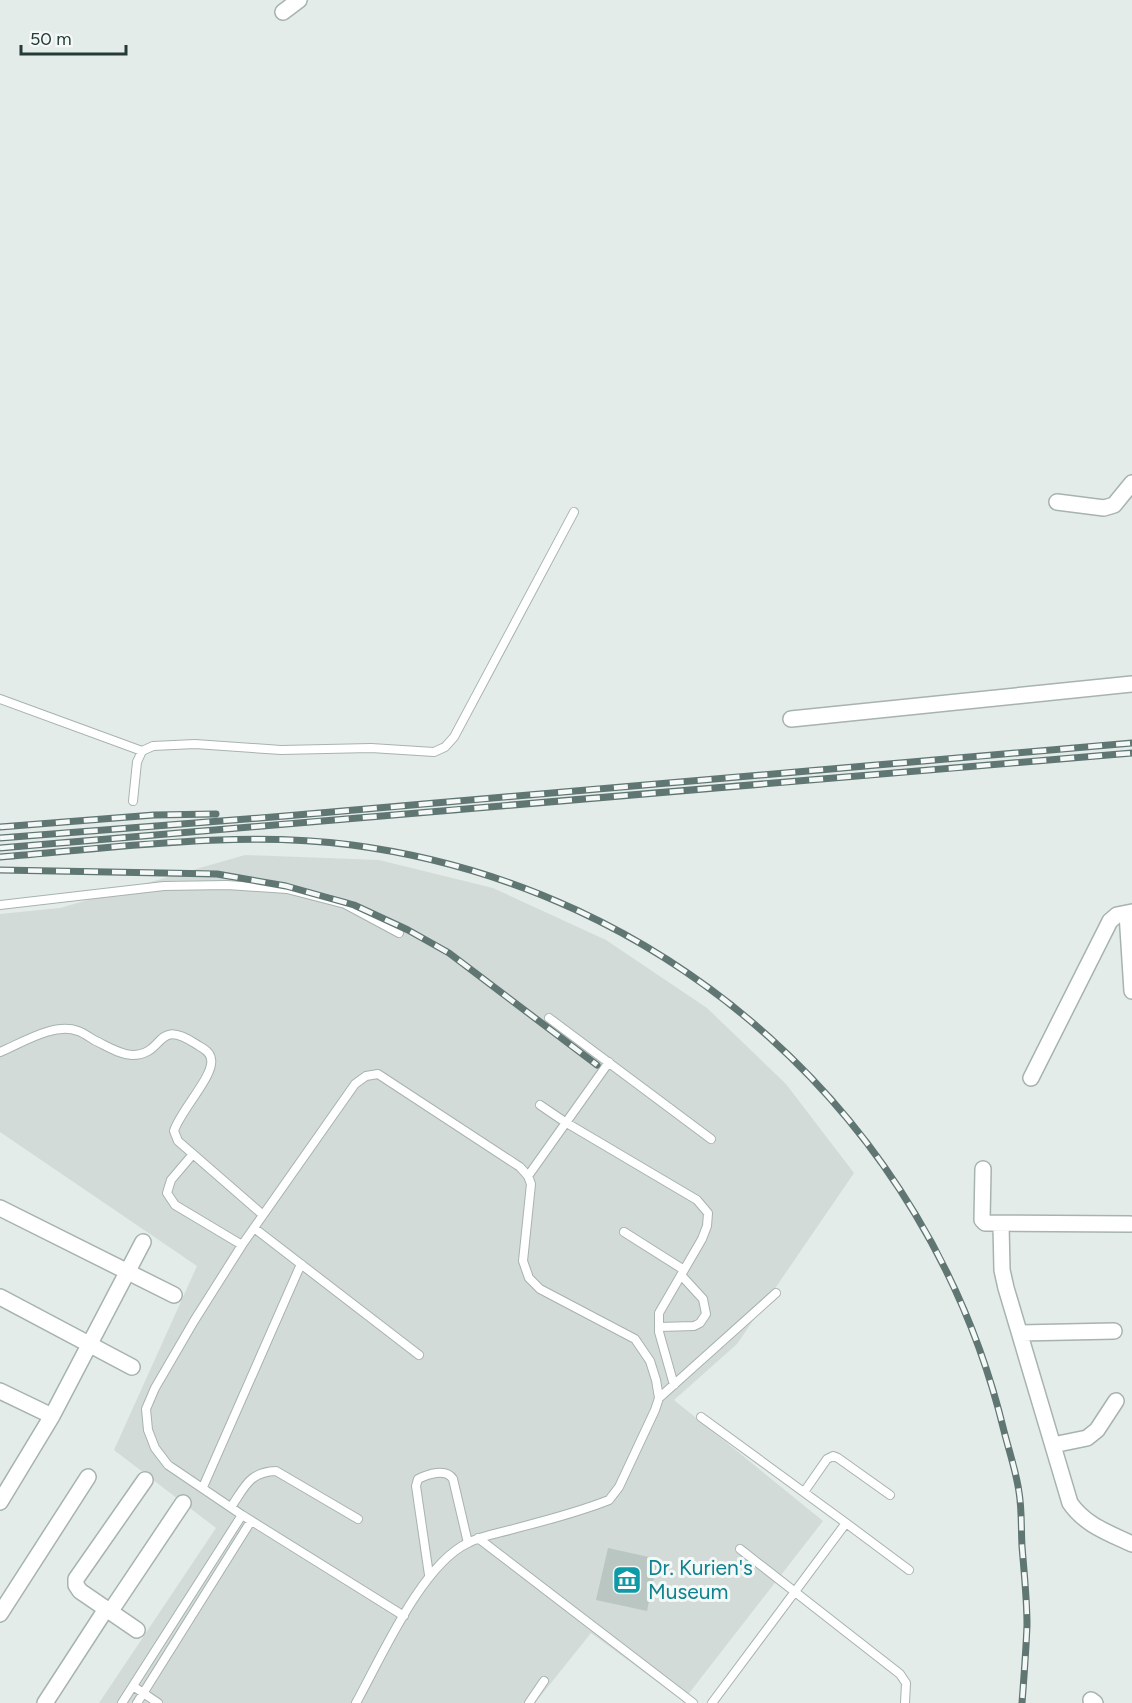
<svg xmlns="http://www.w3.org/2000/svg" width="1132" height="1703" font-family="Figtree,sans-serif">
<rect width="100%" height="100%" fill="#e4ece9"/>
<path fill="#d2dbd8" d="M245,855L379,860L493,888L606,940L707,1008L786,1084L854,1173L737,1344L674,1400L823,1521L683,1701L591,1633L535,1703H99L216,1528L114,1450L197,1266L0,1132V914L60,908Z"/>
<path fill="#b9c6c2" d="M608,1548L658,1559L647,1611L596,1600Z"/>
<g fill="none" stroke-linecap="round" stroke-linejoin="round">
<g stroke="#a7b3b0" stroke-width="10">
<path id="service" d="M0,699L142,751
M133,801L137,762L142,751L153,746L195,744L281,750L371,748L434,752L445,747L454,737L574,512
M0,905L164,886L227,885L287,889L345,904L399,933
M549,1018L711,1139
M0,1052C22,1043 54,1022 78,1031C84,1033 89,1037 94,1040C107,1046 118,1054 132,1055C166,1055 154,1017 196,1044C202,1048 210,1051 211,1059C215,1075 180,1111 174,1131L178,1141L263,1215
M540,1105L565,1122L697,1200L708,1213L707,1226L702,1239L659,1313V1332L674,1385
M193,1154L171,1180L167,1193L175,1205L242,1245
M528,1176L609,1062
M254,1228L419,1355
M624,1232L684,1270
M659,1327L694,1326L700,1323L706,1314L703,1299L681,1275
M659,1398L776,1293
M701,1417L846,1523L712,1703
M203,1487L301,1264
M804,1492L827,1459L833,1456L838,1458L890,1495
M231,1507C245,1487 249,1472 276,1471L358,1519
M846,1523L909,1570
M478,1538L693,1703
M740,1549L900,1674L906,1683L905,1703
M429,1575L416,1486L418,1479C428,1474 446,1468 453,1479L468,1543
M133,1686L158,1703
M122,1703L242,1515
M137,1703L251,1521
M356,1703C381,1658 422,1564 468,1543C483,1535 501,1533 517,1528C548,1520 579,1512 609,1500L619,1487L655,1410L659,1398L656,1380L650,1361L635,1339L540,1289L529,1278L523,1261L531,1184L528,1176L520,1167L378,1074L366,1076L355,1084L242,1245L194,1321L155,1388L146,1409L148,1430L155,1448L168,1465L242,1515L404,1616
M529,1703L544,1681"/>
</g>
<g stroke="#a7b3b0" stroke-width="18">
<path id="minor" d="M283,12L299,0
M1057,502L1104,508L1114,505L1132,483
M791,719L1132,684
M1127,913L1132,991
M1031,1078L1110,921L1117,915L1132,912
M983,1169L982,1220L985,1223L1130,1224
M0,1208L174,1295
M1001,1225L1002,1270L1006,1288L1070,1503C1085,1525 1109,1533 1132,1544
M0,1297L132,1367
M1020,1333L1114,1331
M0,1391L52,1416
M1053,1445L1087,1438L1097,1430L1116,1401
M0,1502L52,1416L143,1242
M110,1612L183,1503
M0,1614L88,1477
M137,1630L80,1591L76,1585V1579L145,1480
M1091,1700L1095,1703
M45,1703L106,1609"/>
</g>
<use href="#service" stroke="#fff" stroke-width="8"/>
<use href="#minor" stroke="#fff" stroke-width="15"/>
<g stroke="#607672" stroke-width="7">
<path id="rail" d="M0,827L154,815L216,814
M0,838L285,816L1132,743
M0,848L1132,753
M0,857C113,848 239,830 352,845C670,887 929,1120 1004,1431C1009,1451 1016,1471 1019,1492C1022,1510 1021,1529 1022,1546C1024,1572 1027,1599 1027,1625C1026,1651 1024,1677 1022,1703
M0,870L217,874L286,886L354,905L408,930L449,953L597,1065"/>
</g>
<use href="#rail" stroke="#f4f8f7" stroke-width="4.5" stroke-dasharray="14" stroke-linecap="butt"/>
</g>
<defs>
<g id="museum-square" transform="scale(1.5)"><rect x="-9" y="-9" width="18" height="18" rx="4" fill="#0f9aa8" stroke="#f4f8f7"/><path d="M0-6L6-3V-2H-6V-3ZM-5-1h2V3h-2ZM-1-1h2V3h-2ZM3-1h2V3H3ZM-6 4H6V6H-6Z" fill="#fff"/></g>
</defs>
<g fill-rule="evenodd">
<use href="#museum-square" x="627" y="1580"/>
</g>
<g text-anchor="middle" stroke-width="6" stroke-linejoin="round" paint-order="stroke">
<g font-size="21" fill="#0d838f" stroke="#f4f8f7" text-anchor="start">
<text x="648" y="1575">Dr. Kurien's<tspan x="648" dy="24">Museum</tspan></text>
</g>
</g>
<path d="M21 45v9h105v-9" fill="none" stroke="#253b37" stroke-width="3"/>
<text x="30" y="45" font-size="18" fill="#253b37" stroke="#f4f8f7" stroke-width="4.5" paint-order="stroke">50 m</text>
</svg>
